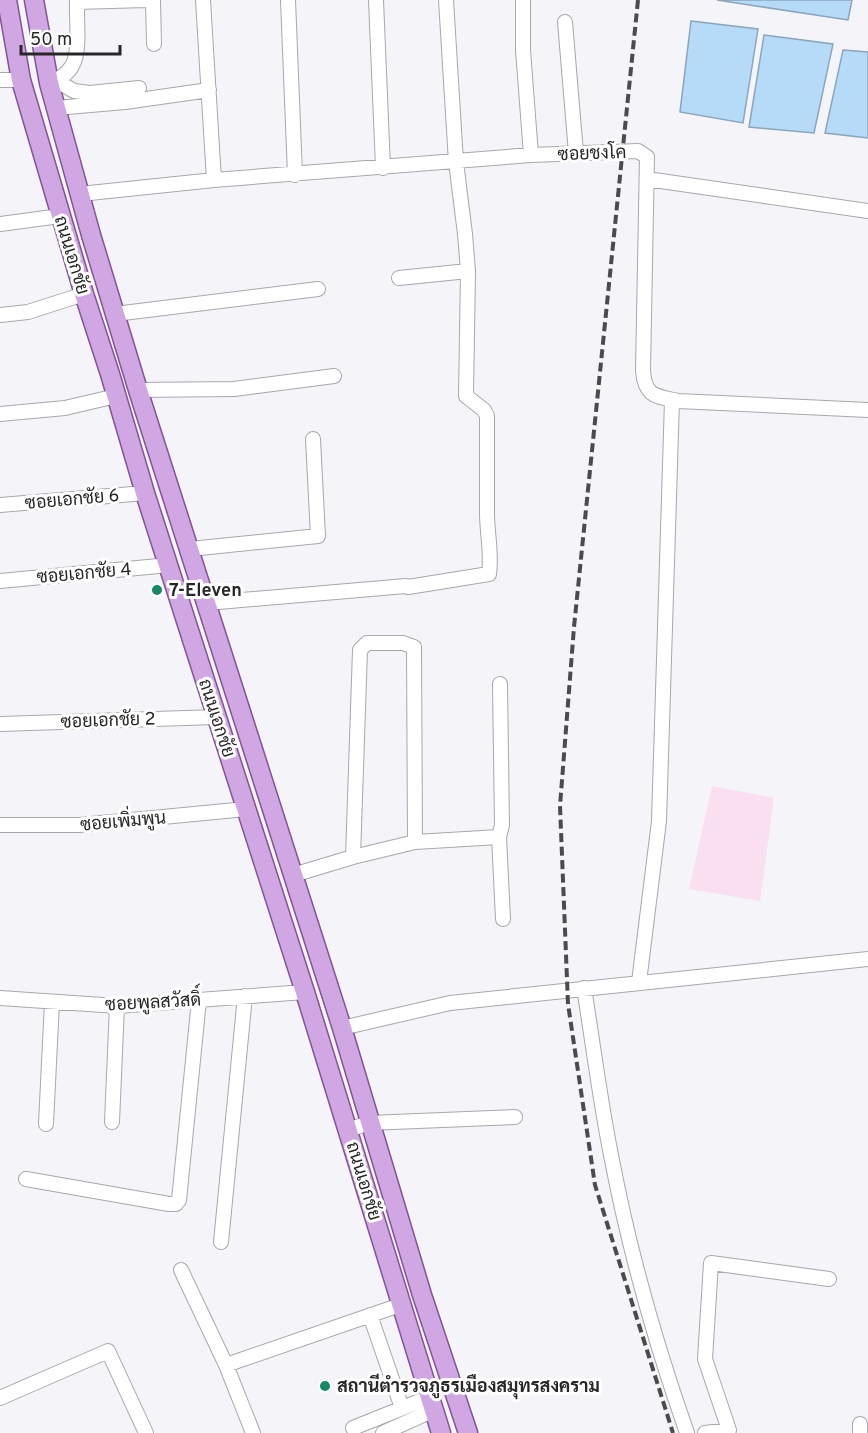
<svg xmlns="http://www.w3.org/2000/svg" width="868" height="1433" font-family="Overpass,Sarabun,sans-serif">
<rect width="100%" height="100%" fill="#f5f5f9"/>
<path fill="#f9dff0" d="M712,786L774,798L760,901L689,889Z"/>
<path fill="#b6dbf8" stroke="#8ba5ba" stroke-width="1.5" d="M717,0H852L848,20Z
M691,21L758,29L743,123L680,112Z
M764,35L833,44L814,133L749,127Z
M843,50L868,52V138L825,133Z"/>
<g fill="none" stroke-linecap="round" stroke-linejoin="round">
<g stroke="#a8a7ab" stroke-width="16">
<path id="minor" d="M153,0L154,44
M203,0L214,180
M288,0L295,175
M376,0L383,168
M523,0V50L531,155
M77,2L146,0
M565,22L576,153
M0,80H21
M55,80L74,91L90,93L139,88
M49,83C58,79 67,75 72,66C81,51 76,18 77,0
M56,108L125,102L209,90
M647,179L868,211
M80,194L214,180L531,155L638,151L647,157L643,371C645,397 656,396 678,401L868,410
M0,224L60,216
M399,278L468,271
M115,314L318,289
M0,315L28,312L84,294
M138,390L234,389L334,376
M0,414L65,408L116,396
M0,505L145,493
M190,549L318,536L313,439
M0,581L169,565
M207,603L406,586L408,587L489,574C492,553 487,534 487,513C487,481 487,448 487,416L484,410L466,396L468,271L465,234L456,162L446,0
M500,684L502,825L499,837L503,919
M0,724L216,717
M0,825H80L246,809
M353,857L360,650L367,643H403L414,647L415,842
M293,875L353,857L415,842L499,837
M639,982L659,821L672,400
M584,988C593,1044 600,1100 611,1155C629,1250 655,1342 687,1433
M0,998L117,1006L305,992
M342,1028L450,1003L868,959
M112,1122L117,1006
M46,1124L52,1002
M348,1130L369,1123L515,1117
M26,1179L169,1204H176L179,1200L199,1000
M221,1242L245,996
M181,1270L226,1365L253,1433
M370,1315L402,1408
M226,1365L403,1304
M0,1398L108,1351L146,1433
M353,1428L430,1397
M383,1433L434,1410
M705,1433L729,1430L705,1359L711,1263L829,1279
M860,1433V1424"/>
</g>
<g stroke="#825496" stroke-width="21">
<path id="major" d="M7,0L21,80L84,294L110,374L145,493L305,992L441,1433
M34,0L49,83L91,235L138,390L342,1028L422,1295L468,1433"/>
</g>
<use href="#minor" stroke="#fff" stroke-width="14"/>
<use href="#major" stroke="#d1a7e3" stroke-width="18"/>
<path stroke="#4b4b4c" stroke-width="4" stroke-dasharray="9 4.5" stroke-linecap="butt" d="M638,0L574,627L560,806L568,1004L595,1185L673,1433"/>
</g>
<g fill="#158867" stroke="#fff" stroke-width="2">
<circle cx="157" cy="590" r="6"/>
<circle cx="325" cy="1386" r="6"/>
</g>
<g text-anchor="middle" stroke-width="6" stroke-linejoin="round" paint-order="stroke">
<g font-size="18" fill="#272728" stroke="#fff">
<text transform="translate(592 153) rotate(-2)" y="6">ซอยชงโค</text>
<text transform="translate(72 255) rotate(73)" y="6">ถนนเอกชัย</text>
<text transform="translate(72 499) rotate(-5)" y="6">ซอยเอกชัย 6</text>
<text transform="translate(84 573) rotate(-5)" y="6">ซอยเอกชัย 4</text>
<text transform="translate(217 718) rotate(72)" y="6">ถนนเอกชัย</text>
<text transform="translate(108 720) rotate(-2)" y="6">ซอยเอกชัย 2</text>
<text transform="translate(123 821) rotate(-5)" y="6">ซอยเพิ่มพูน</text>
<text transform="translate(153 1002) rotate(-3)" y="6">ซอยพูลสวัสดิ์</text>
<text transform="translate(364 1181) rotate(73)" y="6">ถนนเอกชัย</text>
</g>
<g font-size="18" font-weight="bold" fill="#272728" stroke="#fff" text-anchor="start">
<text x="169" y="596">7-Eleven</text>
<text x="337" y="1392">สถานีตำรวจภูธรเมืองสมุทรสงคราม</text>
</g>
</g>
<path d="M21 45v9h99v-9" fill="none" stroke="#272728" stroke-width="3"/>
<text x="30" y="45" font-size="18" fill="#272728" stroke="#ffffff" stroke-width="4.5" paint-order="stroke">50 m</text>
</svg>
